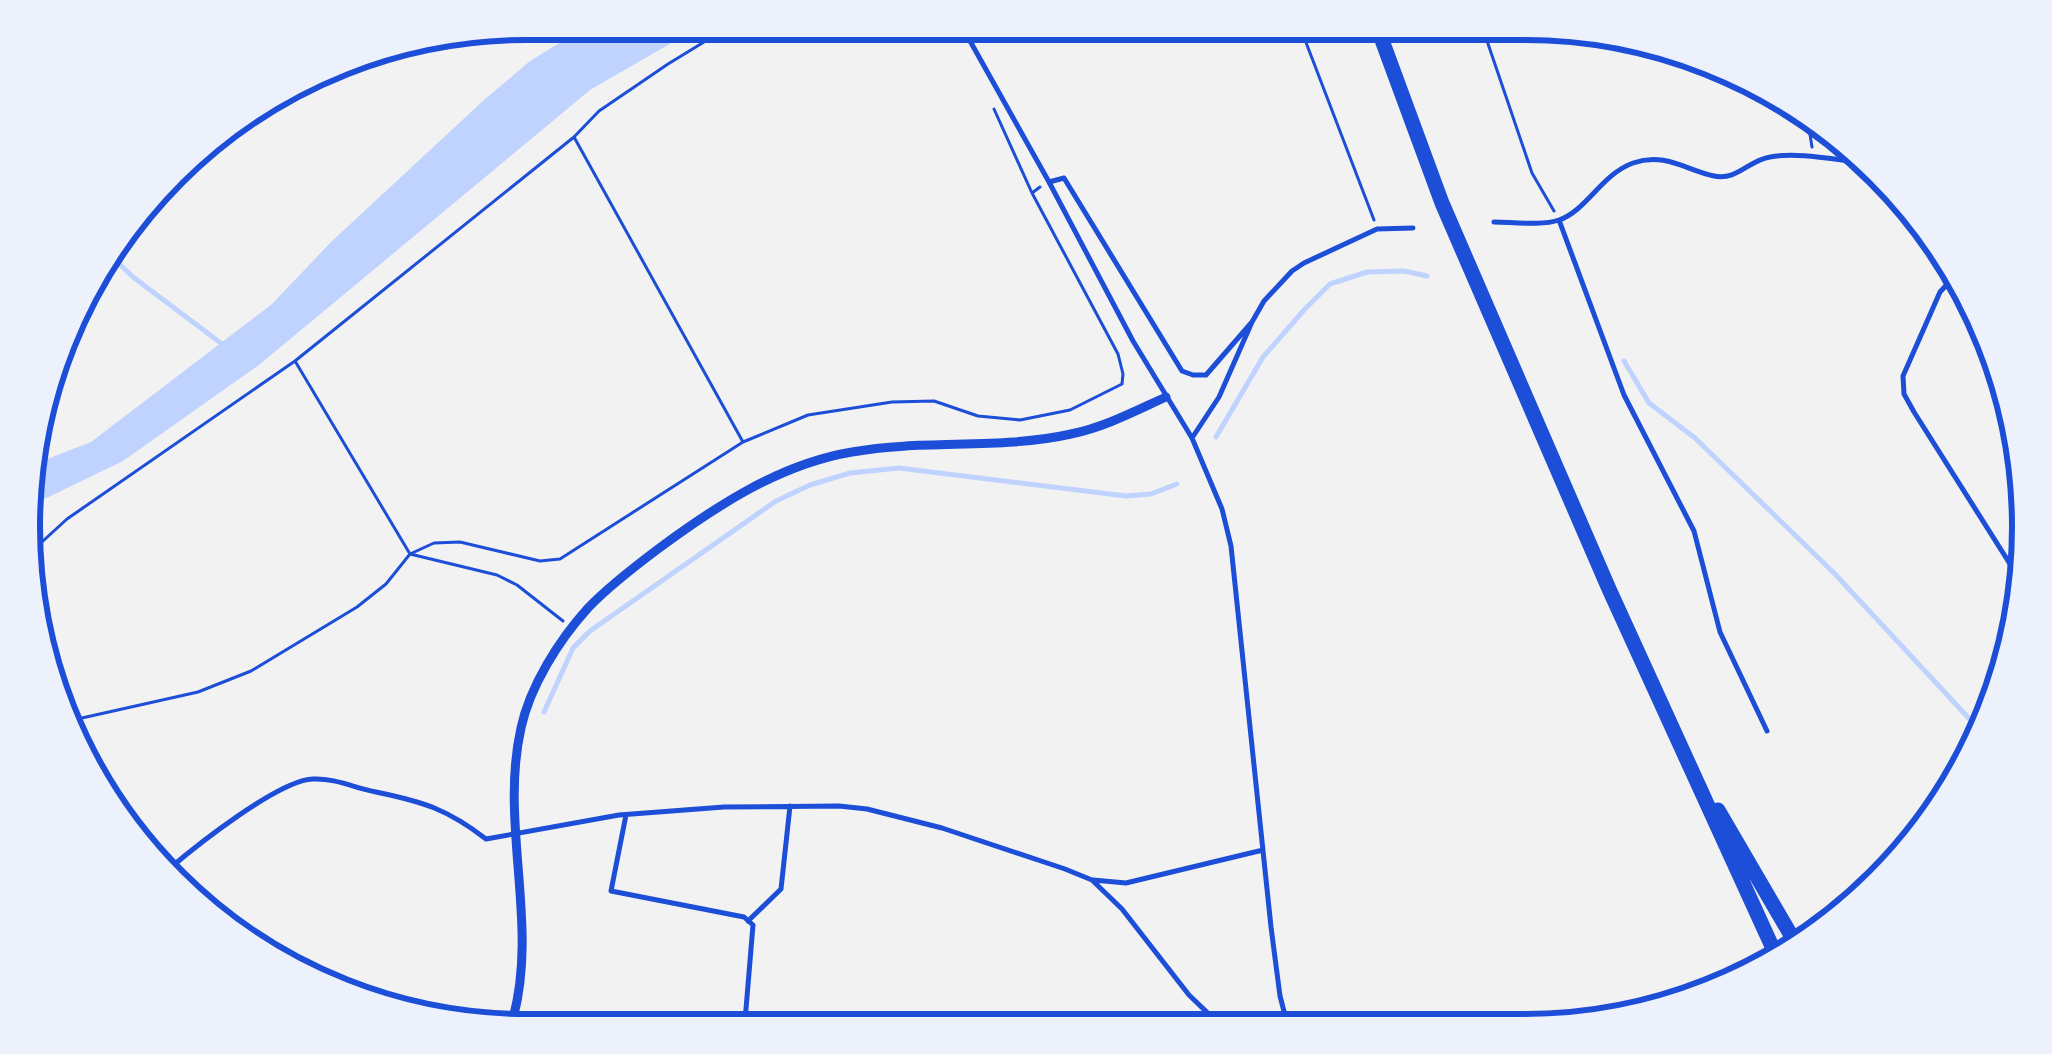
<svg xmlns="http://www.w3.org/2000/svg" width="2052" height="1054" font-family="'Roboto Serif',serif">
<rect width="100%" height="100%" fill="#f2f2f2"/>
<path fill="#bfd3fe" d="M579,31H692L590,90L259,365L123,461L32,505L37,463L91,442L272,304L331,242L484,100L530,61Z"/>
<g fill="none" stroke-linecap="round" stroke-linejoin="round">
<path stroke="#bfd3fe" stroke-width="5" d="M112,257L133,277L226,347
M1624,361L1649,403L1695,438L1834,573L1977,727
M1216,437L1263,357L1305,309L1330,284L1367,272L1404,271L1427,276
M544,712L573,648L590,631L776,501L810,485L850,473L899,468L1126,496L1151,494L1177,484"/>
<path stroke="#1d4ed8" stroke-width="3" d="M1302,32L1374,220
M1484,32L1532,173L1554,211
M994,109L1032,193
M1808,122L1812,147
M574,137L743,442
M295,361L410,554L497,575L517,585L563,621
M32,551L67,519L295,361L574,137L599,111L668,64L722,31
M73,720L198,692L251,671L357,607L386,584L410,554L434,543L460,542L540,561L560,559L743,442L808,415L892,402L934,401L978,416L1020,420L1070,410L1122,384L1123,374L1118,354L1032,193L1040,187"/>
<path stroke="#1d4ed8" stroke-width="5" d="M965,32L1049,182L1133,341L1192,438L1222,509L1231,546L1271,927L1280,996L1286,1019
M1049,182L1064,178L1182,371L1193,375H1206L1252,322
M1559,220L1624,395L1694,531L1720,632L1767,731
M1494,222C1511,222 1542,226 1559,220C1586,211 1602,174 1633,163C1665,152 1686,170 1714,176C1737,181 1749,160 1770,157C1796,152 1831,159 1857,162
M1953,278L1940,292L1903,376L1904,394L1914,412L2017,575
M1192,438L1219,397L1252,322L1264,301L1292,271L1304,263L1377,229L1413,228
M626,815L611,891L744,917L753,925L745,1021
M169,869C197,845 279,780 313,779C335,778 355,788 376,792C424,802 447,809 486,839L619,815L724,807L839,806L867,809L942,828L1065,869L1092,880L1122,909L1189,995L1215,1020
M1093,880L1126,883L1263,850
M748,921L781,889L790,806"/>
<path stroke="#1d4ed8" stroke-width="9" d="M512,1022C540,926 499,825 521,728C530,686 559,640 588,608C609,586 634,567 658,549C716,506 780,464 852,452C925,439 1000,450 1071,434C1105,427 1135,411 1166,397"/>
<path stroke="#1d4ed8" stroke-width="15" d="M1379,32L1442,203L1609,589L1775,953
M1718,810L1795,942"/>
</g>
<path d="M0 0H2052V1054H0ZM527 40H1525A487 487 0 0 1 2012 527V527A487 487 0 0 1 1525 1014H527A487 487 0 0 1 40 527V527A487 487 0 0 1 527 40Z" fill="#edf1fc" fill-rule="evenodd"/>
<path fill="none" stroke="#1d4ed8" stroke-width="6" d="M527 40H1525A487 487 0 0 1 2012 527V527A487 487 0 0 1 1525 1014H527A487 487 0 0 1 40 527V527A487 487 0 0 1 527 40Z"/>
</svg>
